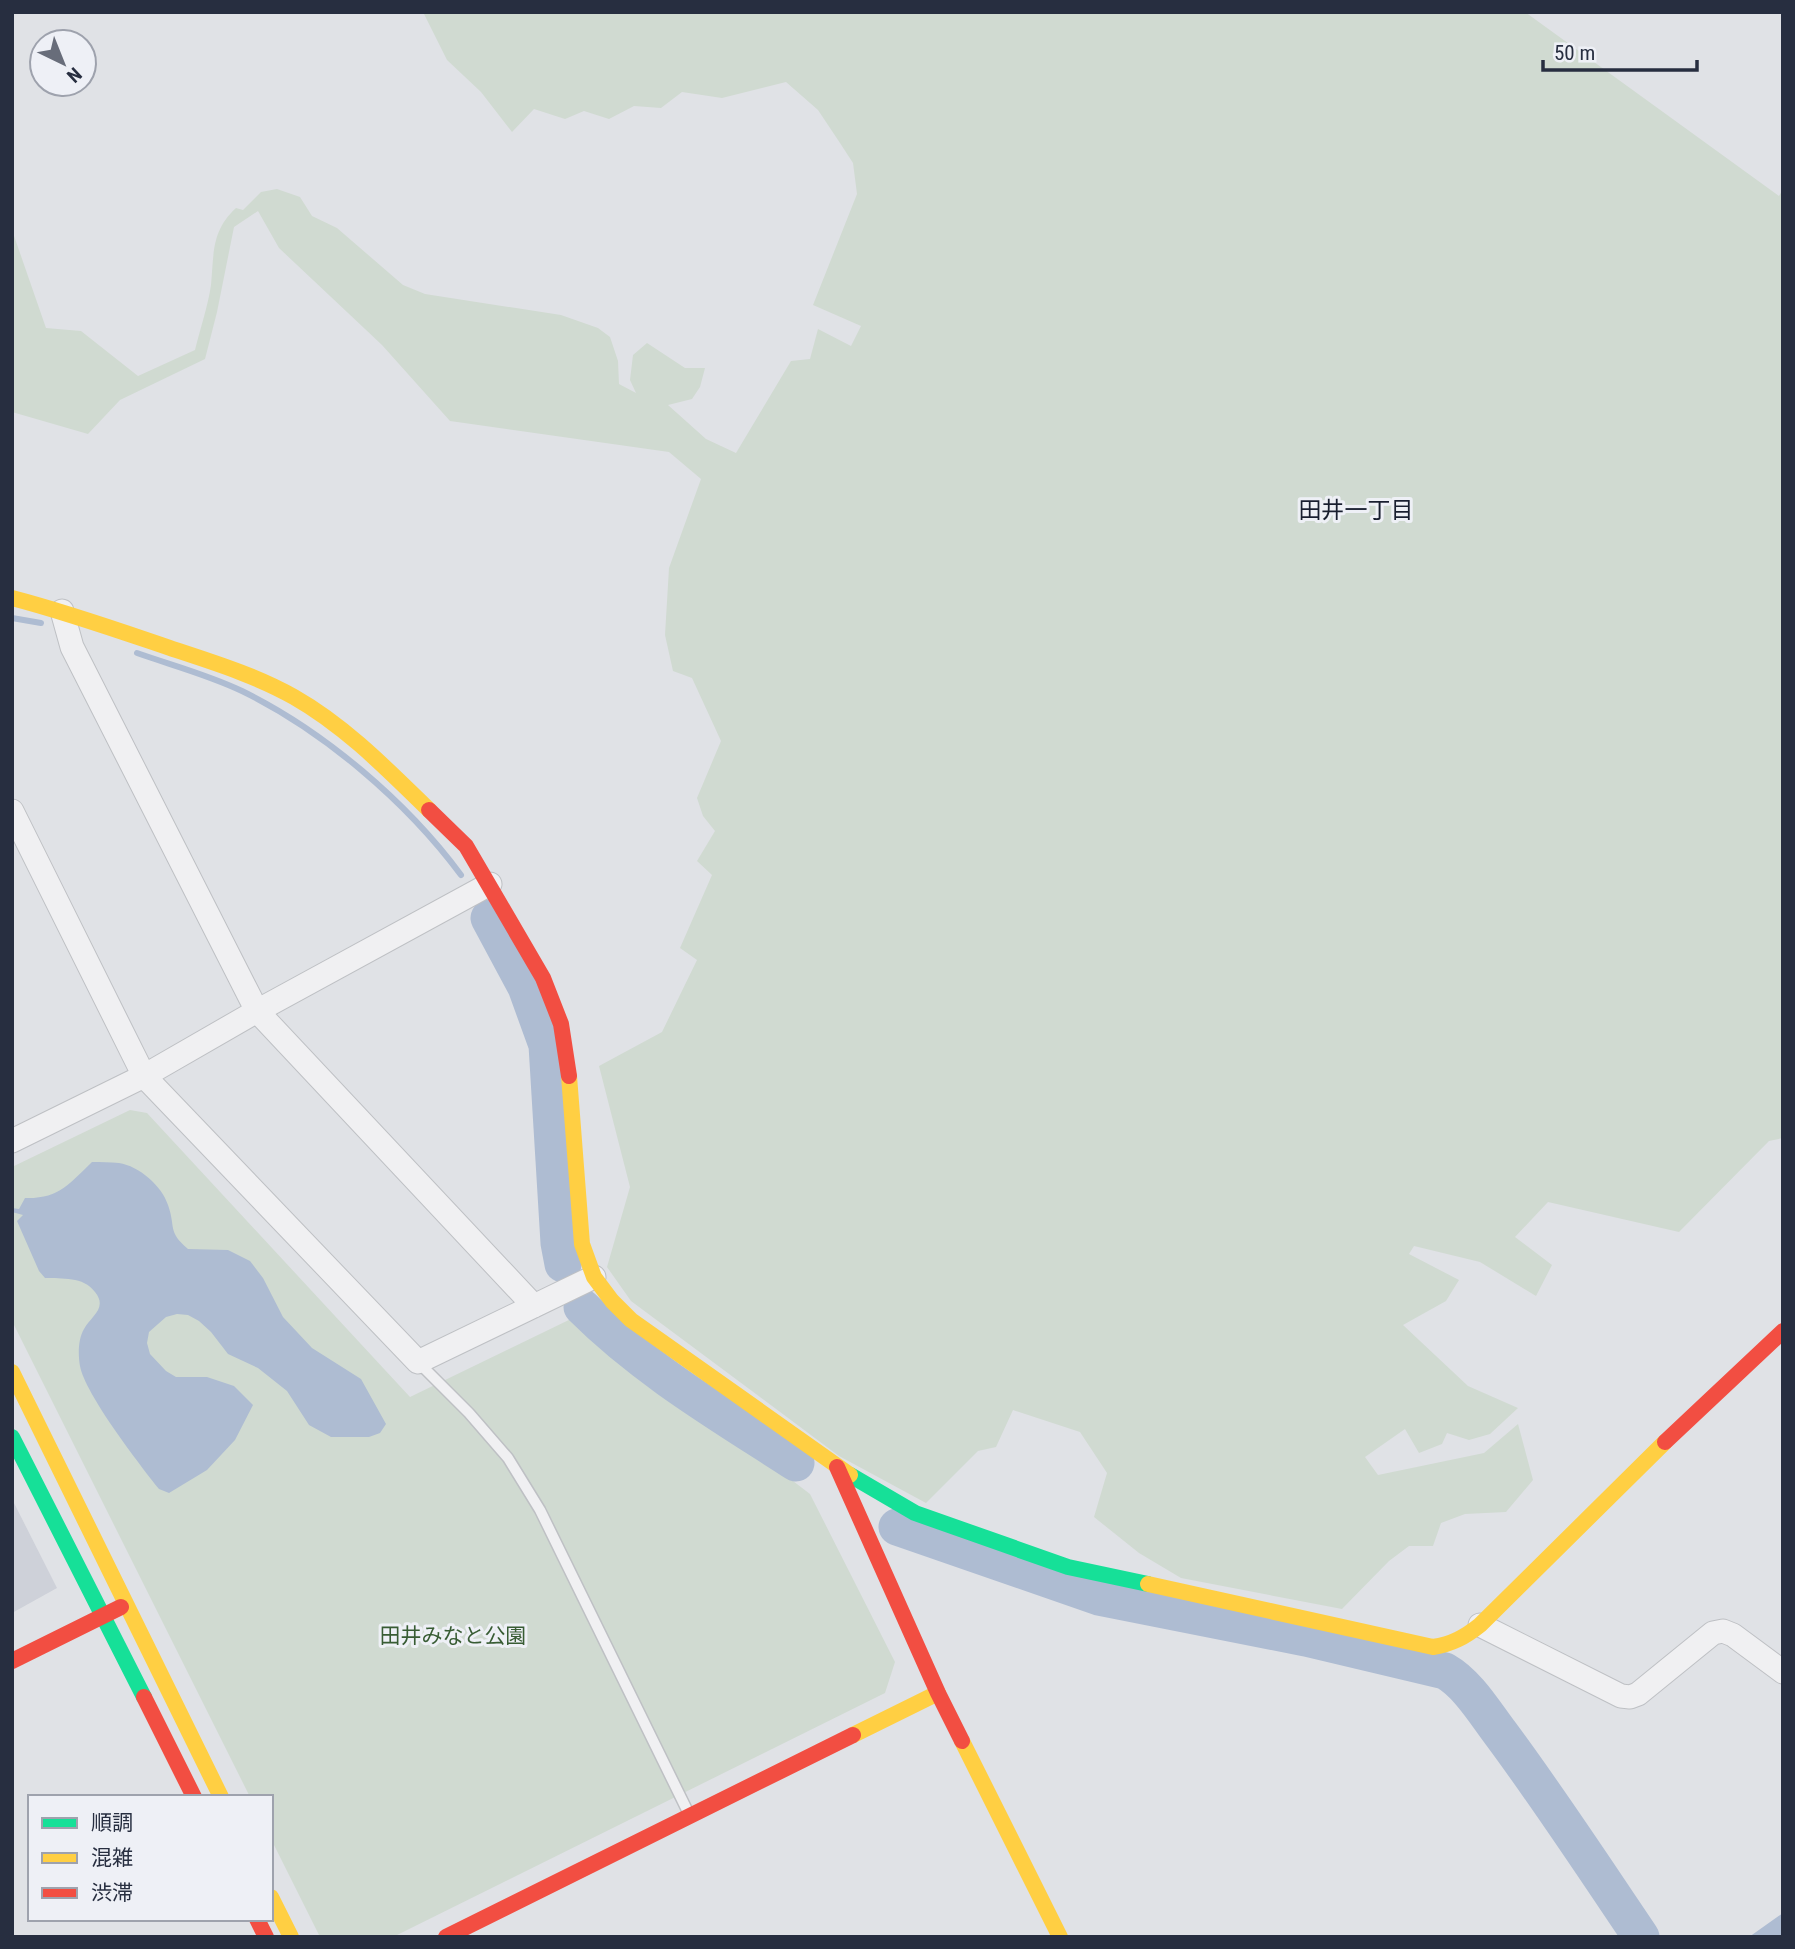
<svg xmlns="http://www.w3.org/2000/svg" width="1795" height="1949" font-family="'Roboto Condensed','Noto Sans JP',sans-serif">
<rect width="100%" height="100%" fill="#e0e2e6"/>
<path fill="#ced1d9" d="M12,1499L57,1588L12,1613Z"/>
<path fill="#d0dad1" d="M423,12H1525L1779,196L1783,189V1138L1769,1141L1679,1232L1548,1202L1515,1237L1552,1265L1536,1296L1480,1262L1414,1246L1409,1254L1459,1280L1446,1301L1403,1325L1468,1386L1518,1408L1490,1434L1469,1440L1447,1433L1442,1444L1419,1453L1405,1429L1365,1457L1378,1475L1484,1453L1518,1424L1533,1480L1506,1512L1465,1514L1441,1523L1433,1546H1409L1389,1561L1342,1609L1181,1578L1139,1553L1094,1517L1107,1473L1080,1432L1013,1410L996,1447L978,1451L926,1503L839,1456L631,1301L607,1267L630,1187L599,1066L662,1032L697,960L680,948L712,875L697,861L715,831L703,816L697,798L721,741L692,678L673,671L665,635L669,568L701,479L669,452L450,421L382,345L279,248L258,211L234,227L217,312L205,359L120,400L88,434L12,412V230L46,328L81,331L138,376L195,350C200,329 208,306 211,285C214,254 211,231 236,208L243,210L261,192L277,189L300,197L312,216L337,228L403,285L425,294L561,315L598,328L610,337L618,361L619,384L636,393L630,380L633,355L647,343L685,368H705L700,387L692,399L668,405L706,439L736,453L791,361L810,359L818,329L851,346L861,326L813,305L857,194L853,163L840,143L818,110L786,82L722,98L682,92L661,108L634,106L609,119L584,111L565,119L534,109L512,132L481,92L447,60Z
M130,1110L147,1113L410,1397L575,1317L612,1346L795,1474L793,1481L810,1494L895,1662L885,1693L393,1937H320L271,1839V1797H250L12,1321V1167Z"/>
<path fill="#aebcd2" d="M92,1162C101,1162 110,1162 119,1163C139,1166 162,1186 168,1205C176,1227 167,1231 188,1249L228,1250L250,1261L263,1278L283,1317L312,1348L361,1379L386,1424L380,1433L369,1437H331L309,1425L287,1391L258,1368L228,1354L211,1332L199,1321L188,1315L177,1314L166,1317L149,1332L147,1343L150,1354L166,1371L176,1377H207L234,1386L253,1405L235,1440L207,1470L169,1493L159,1489C140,1465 85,1394 80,1366C78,1355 78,1339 84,1329C91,1316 108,1308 95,1292C83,1276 62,1279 45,1278L39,1271L17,1221L23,1215L12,1212V1208L19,1209L25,1198C59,1199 69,1184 92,1162Z
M1783,1913V1937H1749Z"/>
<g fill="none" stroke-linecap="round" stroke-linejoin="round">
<path stroke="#aebcd2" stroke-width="6" d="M12,618L41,623
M137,653C171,665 209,675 242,691C324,731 407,802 461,875"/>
<path stroke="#aebcd2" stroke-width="37" d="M489,918L526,987L547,1045L559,1243L563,1264
M582,1307C645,1370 722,1415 796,1463
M897,1527L1099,1597L1306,1638L1445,1671C1468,1684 1485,1713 1501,1734C1550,1800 1595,1869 1641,1937"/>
<g stroke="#bec0c4" stroke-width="13">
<path id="lane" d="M418,1362L469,1413L508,1458L540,1510L689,1814"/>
</g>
<g stroke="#bec0c4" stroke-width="25">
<path id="street" d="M62,611L72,647L257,1011L534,1306
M12,811L144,1076L418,1362L594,1277
M12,1141L144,1076L257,1011L490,884
M1480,1625L1621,1696L1630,1697L1638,1694L1713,1633L1723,1631L1733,1635L1783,1672"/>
</g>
<use href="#lane" stroke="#f0f0f2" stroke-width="10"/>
<use href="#street" stroke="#f0f0f2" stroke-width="23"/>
<path stroke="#16e098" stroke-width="16" d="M12,1437L144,1697
M850,1475L915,1513L1068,1567L1148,1584"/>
<path stroke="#ffcf43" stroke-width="16" d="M12,598C66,612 117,630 170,648C212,662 255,675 294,697C345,726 387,769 429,810
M569,1076L582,1244L594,1277L612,1301L631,1320L850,1475
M12,1372L221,1797
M1148,1584L1433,1647C1452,1644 1465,1637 1480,1625L1665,1442
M853,1735L938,1693
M962,1741L1060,1937
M271,1897L291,1937"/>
<path stroke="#f24e42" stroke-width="16" d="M429,810L466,846L543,978L561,1024L569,1076
M1665,1442L1783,1331
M837,1467L938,1693L962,1741
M12,1661L121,1607
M144,1697L194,1797
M257,1919L266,1937
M446,1937L853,1735"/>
</g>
<g text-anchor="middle" stroke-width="6" stroke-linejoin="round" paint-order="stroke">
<g font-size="21" fill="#385c34" stroke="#eef0f6">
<text x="453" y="1643">田井みなと公園</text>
</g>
<g font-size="23" fill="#191f30" stroke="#eef0f6">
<text x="1356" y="518">田井一丁目</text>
</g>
</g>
<rect width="1795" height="1949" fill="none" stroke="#272e40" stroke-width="28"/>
<rect x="28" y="1795" width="245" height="126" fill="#eef0f6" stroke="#9ea2ad" stroke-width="2"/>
<rect x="42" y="1818" width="35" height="10" fill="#16e098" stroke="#9ea2ad" stroke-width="2"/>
<text x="91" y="1830" font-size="21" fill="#272e40">順調</text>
<rect x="42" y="1853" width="35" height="10" fill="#ffcf43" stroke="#9ea2ad" stroke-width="2"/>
<text x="91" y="1865" font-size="21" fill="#272e40">混雑</text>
<rect x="42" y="1888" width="35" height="10" fill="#f24e42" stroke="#9ea2ad" stroke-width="2"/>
<text x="91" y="1900" font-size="21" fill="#272e40">渋滞</text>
<g transform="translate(63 63) rotate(137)"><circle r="33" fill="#eef0f6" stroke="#9ea2ad" stroke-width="2"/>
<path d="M0-5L12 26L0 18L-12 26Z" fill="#686d7a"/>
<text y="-10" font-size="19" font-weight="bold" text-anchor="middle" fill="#272e40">N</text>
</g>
<path d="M1543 60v10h154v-10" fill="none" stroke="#272e40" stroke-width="3.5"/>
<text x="1554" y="60" font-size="21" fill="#272e40" stroke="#eef0f6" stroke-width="5" paint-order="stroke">50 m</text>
</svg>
